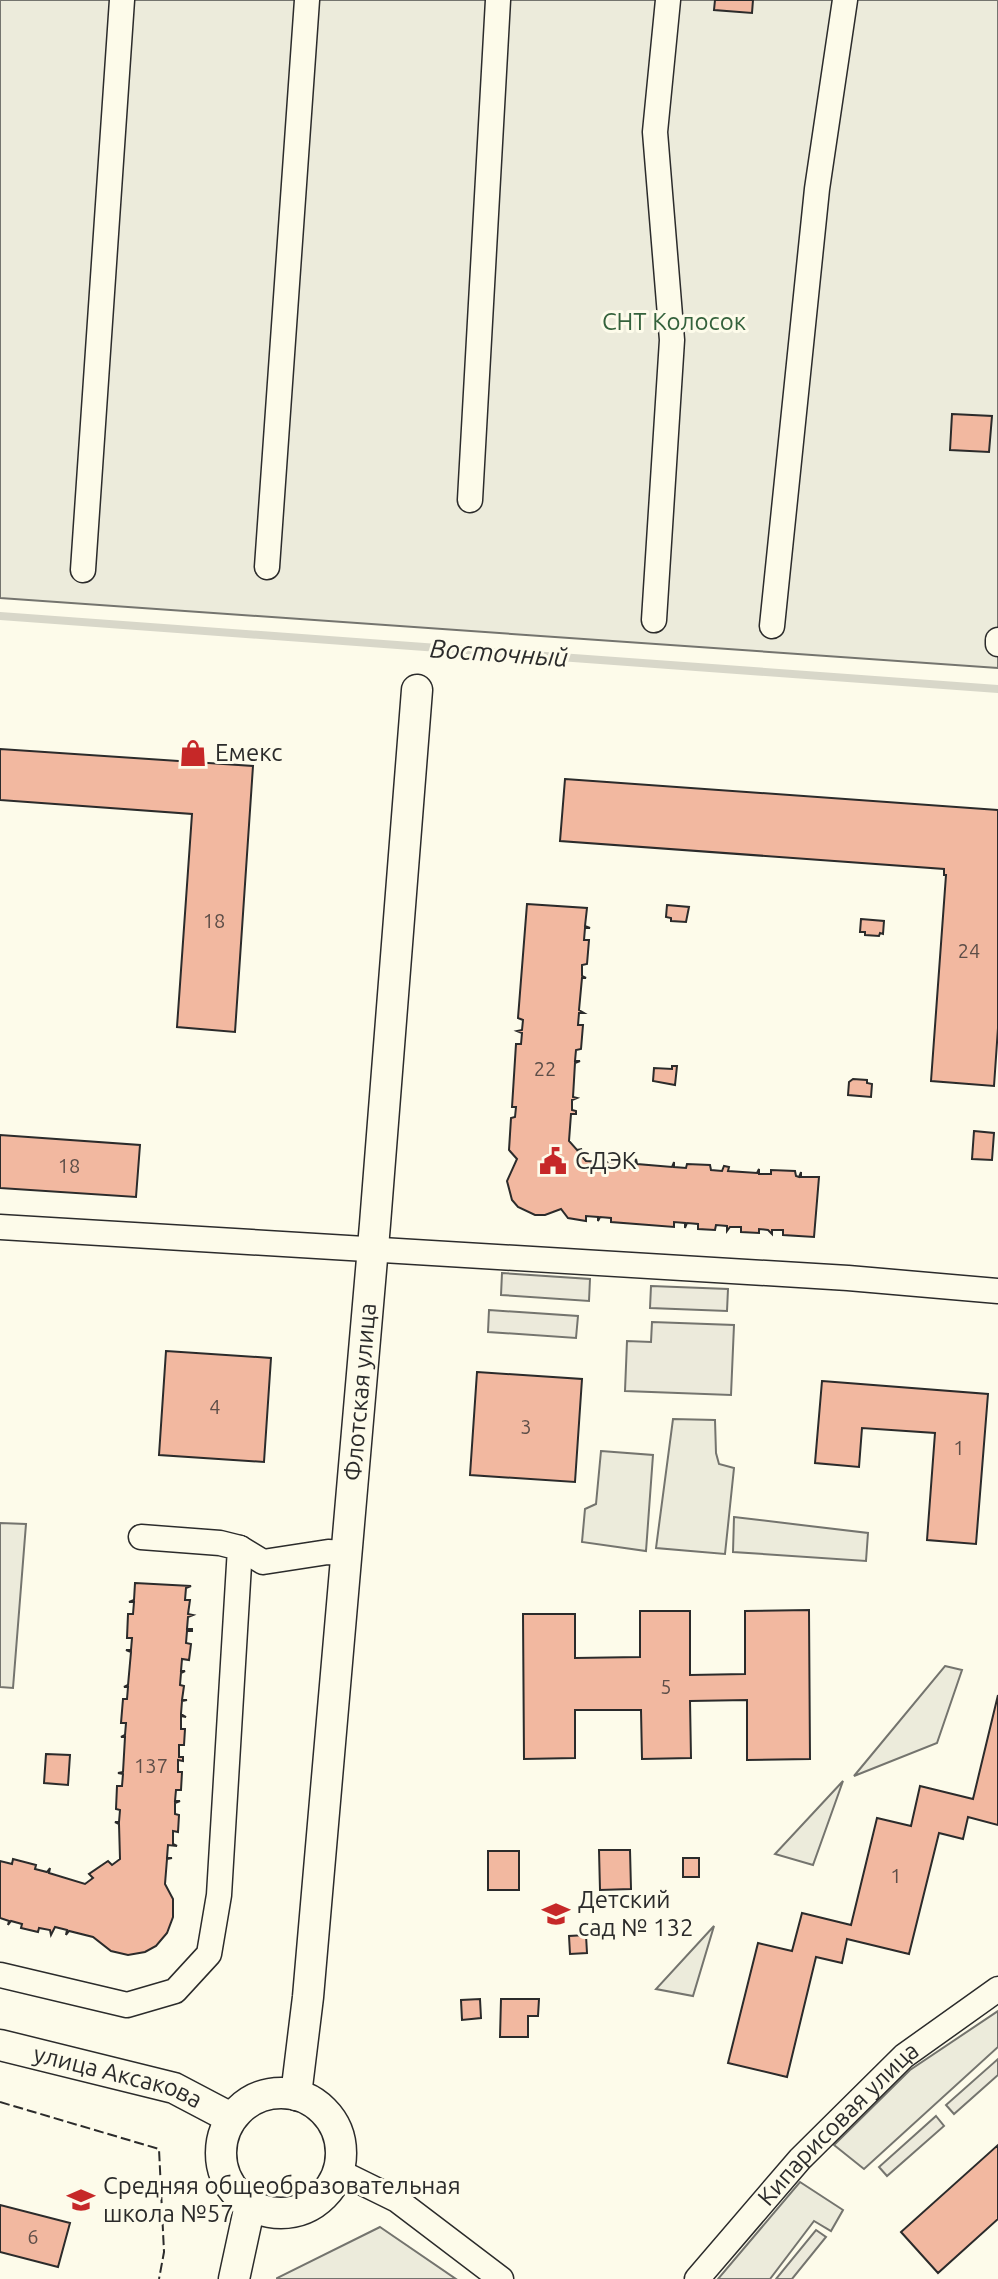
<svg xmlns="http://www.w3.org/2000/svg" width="998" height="2279" font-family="Ubuntu,sans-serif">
<rect width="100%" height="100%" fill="#fdfbea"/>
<path fill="#ecebdb" stroke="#74746e" stroke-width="2" d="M0,0H998V668L0,598Z
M673,1419L715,1420L716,1453L719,1464L734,1468L725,1554L656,1548Z
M601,1451L653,1455L646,1551L582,1542L585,1509L596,1504Z
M734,1517L868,1533L866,1561L733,1552Z
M0,1523L26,1524L13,1688L0,1687Z
M945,1666L962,1670L937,1743L854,1776Z
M843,1781L813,1865L775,1854Z
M714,1926L693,1996L656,1989Z
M998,2011V2047L864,2169L834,2145L910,2070Z
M800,2182L843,2210L831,2231L814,2221L770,2279H718Z
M380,2227L456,2279H277V2278Z"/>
<path fill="#eceadb" stroke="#74746e" stroke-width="2" d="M502,1273L590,1279L589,1301L501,1295Z
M651,1286L728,1289L727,1311L650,1308Z
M489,1310L578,1316L576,1338L488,1332Z
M652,1322L734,1325L731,1395L625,1391L627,1341L651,1342Z
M998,2059V2075L954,2114L946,2105Z
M936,2116L944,2126L887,2176L879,2167Z
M816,2230L826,2237L792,2279H776Z"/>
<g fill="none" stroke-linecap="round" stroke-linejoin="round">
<path stroke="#d8d7c9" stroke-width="8" d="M0,616L998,689"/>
</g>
<path fill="#f2b8a0" stroke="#2b2b2b" stroke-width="2" d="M715,0H753L752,13L714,10Z
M952,414L992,416L989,452L950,450Z
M0,749L253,766L235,1032L177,1027L192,814L0,800Z
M565,779L998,810V1028L994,1086L931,1081L946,875H944V869L560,841Z
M565,779L998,810V1028L994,1086L931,1081L946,875H944V869L560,841Z
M527,904L587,908L585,926L590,928H585L584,940H589L587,964L582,965V976L586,978H582L579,1010L584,1013H579L578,1025H583L581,1049L576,1050L575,1061H580L575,1063L573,1097L577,1098L572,1100V1110L576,1111V1114H571L569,1141L577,1150L582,1149L578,1152L586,1161L621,1163V1159H625V1163L635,1164L636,1159L637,1164L672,1167L674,1162V1167L686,1168L687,1164L710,1165L711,1170L722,1171L724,1166L729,1167L728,1171L757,1173L759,1169V1174H771V1170L795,1171L796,1176L799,1177L801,1172V1177H819L814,1237L783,1235V1230H772V1234L768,1230L759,1229V1233L741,1232V1227H730L727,1231V1226L716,1225L715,1230L698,1229V1224L687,1223L685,1228V1223L674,1222V1227L611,1222V1218L600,1217L598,1221V1217L586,1216V1221L568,1218L561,1209L545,1215H535L518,1207L512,1200L507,1181L517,1159L509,1150L511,1118L515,1117L516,1107H512L516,1044H521L522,1033L517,1031L522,1030L523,1020L518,1018Z
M667,905L689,907L686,922L671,921V918L666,917Z
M861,919L884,921L883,934L880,933L879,936L865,935V932H860Z
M672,1066H677L675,1085L653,1081L654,1068L672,1069Z
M853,1079L867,1080V1083L872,1084L871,1097L848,1095L849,1082Z
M974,1131L994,1133L992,1160L972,1159Z
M0,1135L140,1145L136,1197L0,1188Z
M166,1351L271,1358L264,1462L159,1455Z
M477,1372L582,1379L575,1482L470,1475Z
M822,1381L988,1394L976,1544L927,1540L935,1433L862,1428L859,1467L815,1463Z
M135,1583L191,1586L186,1588L185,1600H190L188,1614L193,1615L188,1617L187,1629H192V1631H187L186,1643L191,1644L189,1660L182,1659L181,1671H185L181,1673L180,1685L184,1686L182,1700H187L182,1701L181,1714L186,1717L181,1716V1729H185L184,1745H179V1757H183V1761L178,1760V1772H182L181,1790H176L175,1801H180L175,1803V1814L179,1815L178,1832L173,1831V1844L177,1846L168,1845L167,1858H172L167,1859L165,1884L173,1899V1917L167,1933L156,1946L145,1952L128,1955L111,1951L93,1937L69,1931L66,1935L67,1930L55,1927L51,1935L50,1930L39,1928L38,1932L21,1928L22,1924L11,1921L8,1925L9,1921L0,1918V1861L12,1864L13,1859L36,1865L35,1869L47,1872L50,1868L49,1873L85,1884L93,1878L89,1874L108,1861L112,1865L120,1859L119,1824L115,1822H119L120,1810L116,1809L117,1786H122L123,1774L118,1773L123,1772L125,1737H121L125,1735L126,1723H121L123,1699H127L128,1687H124L128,1685L131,1652L126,1650H131L132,1638H127L128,1614H133L134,1602H129L134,1600Z
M809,1610L810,1759L747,1760V1700L690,1701L691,1758L642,1759L641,1710H575V1758L524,1759L523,1614H575V1658L640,1657V1611H690V1675L745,1674V1611Z
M998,1695V1825L968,1817L963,1839L939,1833L909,1954L847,1939L842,1963L816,1957L787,2077L728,2063L758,1943L792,1951L802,1913L851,1925L877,1818L911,1826L920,1786L973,1799Z
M46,1754L70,1755L68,1785L44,1783Z
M599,1850H630L631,1889L600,1890Z
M488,1851H519V1890H488Z
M683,1858H699V1877H683Z
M586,1935L587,1953L570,1954L569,1936Z
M480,1999L481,2018L462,2020L461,2000Z
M501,1999H539L538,2016H528V2037H500Z
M998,2145V2219L938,2273L901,2232Z
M0,2205L70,2223L58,2267L0,2252Z"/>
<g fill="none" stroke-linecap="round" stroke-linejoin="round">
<g stroke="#2b2b2b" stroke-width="27">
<g id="minor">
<path d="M470,500L498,0"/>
<path d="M267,567L307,0"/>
<path d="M83,570L122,0"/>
<path d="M654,620L672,340L655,132L668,0"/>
<path d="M772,626L817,189L845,0"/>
<path d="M998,644V640"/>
<path d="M0,1227L848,1278L998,1291"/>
<path d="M240,1548L263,1562L328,1552L346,1553"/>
<path d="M0,1975L127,2005L175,1991L209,1954L219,1895L240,1548L220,1543L141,1537"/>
<path d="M338,2171L397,2200L501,2279"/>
<path id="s1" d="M697,2279L800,2159L904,2056L998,1989"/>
</g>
</g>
<g stroke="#2b2b2b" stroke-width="33">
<g id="tertiary">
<path id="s2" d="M0,2045L174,2088L231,2118"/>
<circle cx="281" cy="2153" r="60"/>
<path id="s3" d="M296,2095L308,1997L375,1224L417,690"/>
<path d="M234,2279L250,2205"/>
</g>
</g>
<use href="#minor" stroke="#fdfbea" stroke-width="24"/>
<use href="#tertiary" stroke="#fdfbea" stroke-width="30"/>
<path stroke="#2b2b2b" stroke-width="2" stroke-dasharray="10 4" stroke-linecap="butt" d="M0,2102L159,2149L164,2252L159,2279"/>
</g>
<defs>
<g id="shop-bare" transform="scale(2.16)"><path d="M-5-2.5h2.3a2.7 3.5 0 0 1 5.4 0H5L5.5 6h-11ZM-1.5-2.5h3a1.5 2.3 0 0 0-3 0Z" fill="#c62828" stroke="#fdfbea" stroke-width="2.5" paint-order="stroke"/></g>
<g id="civic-bare" transform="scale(2.16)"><path d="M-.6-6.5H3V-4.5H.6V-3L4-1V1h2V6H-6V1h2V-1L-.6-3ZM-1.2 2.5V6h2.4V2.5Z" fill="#c62828" stroke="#fdfbea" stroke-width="2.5" paint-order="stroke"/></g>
<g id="school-bare" transform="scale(2.16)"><path d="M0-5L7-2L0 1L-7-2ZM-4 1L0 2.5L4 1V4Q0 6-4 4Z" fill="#c62828" stroke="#fdfbea" stroke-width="2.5" paint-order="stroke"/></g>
</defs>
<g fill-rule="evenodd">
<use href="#shop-bare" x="193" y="753"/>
<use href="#civic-bare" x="553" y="1161"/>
<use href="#school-bare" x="556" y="1914"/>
<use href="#school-bare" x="81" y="2200"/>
</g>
<g text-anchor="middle" stroke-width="6" stroke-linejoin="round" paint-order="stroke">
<g font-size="20" fill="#5d4e48">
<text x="214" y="928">18</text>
<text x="969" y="958">24</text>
<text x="545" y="1076">22</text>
<text x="69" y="1173">18</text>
<text x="215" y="1414">4</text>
<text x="526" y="1434">3</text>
<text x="959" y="1455">1</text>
<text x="666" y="1694">5</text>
<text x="151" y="1773">137</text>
<text x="896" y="1883">1</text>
<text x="33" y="2244">6</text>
</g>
<g font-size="24" fill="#34623c" stroke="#fdfbea">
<text x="674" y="330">СНТ Колосок</text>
</g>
<g font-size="24" fill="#2b2b2b" stroke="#fdfbea" text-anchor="start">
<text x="215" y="761">Емекс</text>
<text x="575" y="1169">СДЭК</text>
<text x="578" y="1908">Детский<tspan x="578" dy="28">сад № 132</tspan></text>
<text x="103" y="2194">Средняя общеобразовательная<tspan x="103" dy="28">школа №57</tspan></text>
</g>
<g font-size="24" fill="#2b2b2b" stroke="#fdfbea">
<text dy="8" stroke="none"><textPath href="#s3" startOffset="706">Флотская улица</textPath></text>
<text dy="8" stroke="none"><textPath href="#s2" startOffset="122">улица Аксакова</textPath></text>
<text dy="8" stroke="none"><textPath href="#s1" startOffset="210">Кипарисовая улица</textPath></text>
</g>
<g font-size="26" font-style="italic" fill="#2b2b2b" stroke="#fdfbea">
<text transform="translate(499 653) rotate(4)" y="9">Восточный</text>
</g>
</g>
</svg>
